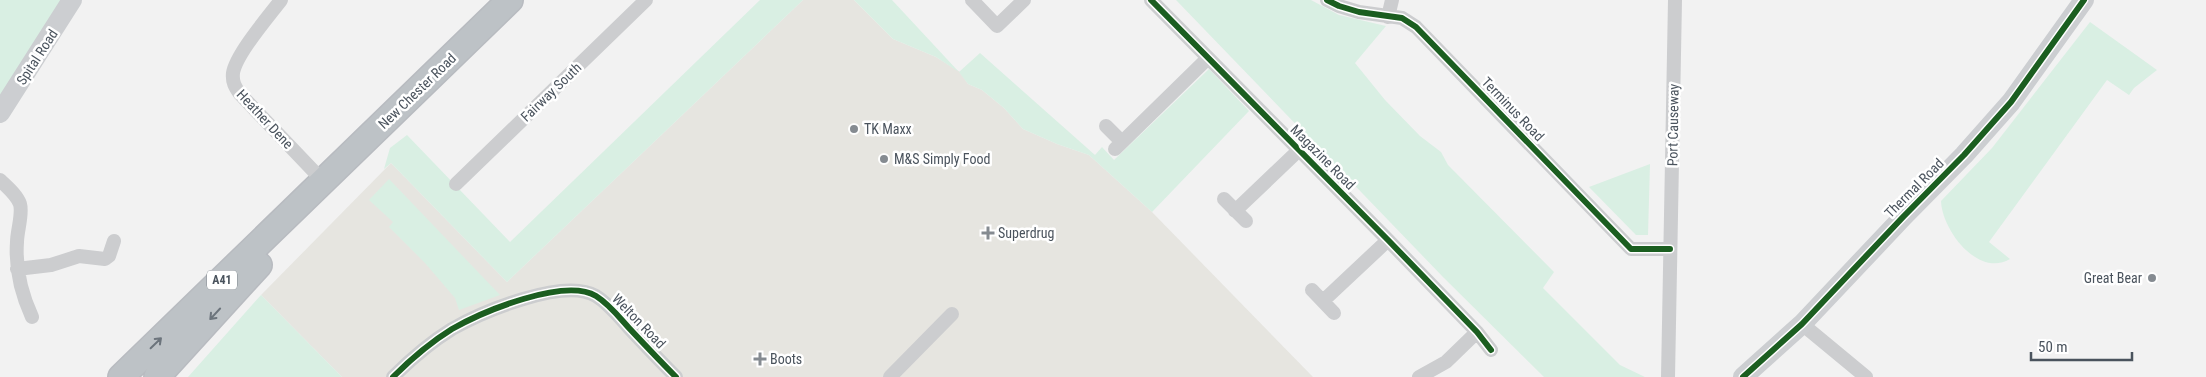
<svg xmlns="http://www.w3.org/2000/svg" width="2206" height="377" font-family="'Roboto Condensed',sans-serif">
<rect width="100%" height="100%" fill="#f2f2f2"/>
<path fill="#e6e5e0" d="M803,0H854L893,39L936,57L960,72L968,84L982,90L1004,108L1023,129L1057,144L1089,155L1152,212L1313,377H342L261,295L391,163L507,282Z"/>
<path fill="#d9efe3" d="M0,0H63L0,101Z
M760,0H803L507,282L391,163L384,169L390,148L407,135L510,242Z
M854,0H892L959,72L980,53L1095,155L1102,147L1114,160L1209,69L1249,111L1152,212L1089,155L1057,144L1023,129L1004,108L982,90L968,84L959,72L936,57L893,39Z
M1176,0H1311L1339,15L1386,26L1355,63L1385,100L1420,136L1441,152L1448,165L1554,272L1543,288L1620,365L1645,377H1544L1443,277Z
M2090,22L2157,70L2134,88L2129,95L2107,80L1989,242L2010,259C1978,278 1942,230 1941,201L1992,148Z
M1650,164L1648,235H1636L1589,187Z
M389,179L500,295L459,310L455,298L425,263L389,227L393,222L369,200Z
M261,295L342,377H188Z"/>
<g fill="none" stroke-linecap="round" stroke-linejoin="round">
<g stroke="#b8bbc0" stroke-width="28">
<path id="highway" d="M121,377L510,0
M157,377L259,265"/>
</g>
<path stroke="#cccdcf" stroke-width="14" d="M281,0C269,16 236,54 233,73C232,82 235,87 240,94L324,182
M972,0L997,26L1024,0
M1151,0L1388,240L1477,332L1491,350
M1327,0L1339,6L1359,12L1402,18L1416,27L1631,249H1670
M1388,17L1392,0
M1106,126L1122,142
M1115,149L1208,58
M0,180C7,187 17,195 20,204C23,214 17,231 17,242C15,270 21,293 32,317
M456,184L646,0
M1224,199L1246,221
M1235,211L1299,150
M17,269L51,265L79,256L105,259L109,256L114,241
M1312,290L1334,313
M1323,301L1388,240
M1802,324L1866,377
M393,377C411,359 431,342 452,329C482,312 564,277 596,296C609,304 619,317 629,328C644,344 660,361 676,377
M890,377L952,314
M1419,377L1446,362L1477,332
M1668,377L1675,0"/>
<path stroke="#ccced1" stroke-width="20" d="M0,113L72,0
M1743,377L1802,324L1903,217L1964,155L2011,102L2084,0"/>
<use href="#highway" stroke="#bdc2c6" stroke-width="25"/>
<g stroke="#fff" stroke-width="9">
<path id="cycleway" d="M1151,0L1388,240L1477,332L1491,350
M1327,0L1339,6L1359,12L1402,18L1416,27L1631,249H1670
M393,377C411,359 431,342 452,329C482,312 564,277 596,296C609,304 619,317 629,328C644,344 660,361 676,377
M1743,377L1802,324L1903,217L1964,155L2011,102L2084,0"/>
</g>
<use href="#cycleway" stroke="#1b5e20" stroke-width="6"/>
</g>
<defs><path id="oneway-shaft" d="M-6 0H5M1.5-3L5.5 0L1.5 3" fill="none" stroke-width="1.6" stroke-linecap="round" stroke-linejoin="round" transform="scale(1.25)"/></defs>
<g stroke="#6c747c">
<use href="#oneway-shaft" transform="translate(215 314) rotate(133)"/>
<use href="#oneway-shaft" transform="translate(156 343) rotate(-44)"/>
</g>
<g fill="#858b91" stroke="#fff" stroke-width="2">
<circle cx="854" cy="129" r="5"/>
<circle cx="884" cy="159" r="5"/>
<path d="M985.5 225.5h5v5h5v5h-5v5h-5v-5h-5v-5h5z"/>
<circle cx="2152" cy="278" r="5"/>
<path d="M757.5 351.5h5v5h5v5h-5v5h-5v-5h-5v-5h5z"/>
</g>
<g text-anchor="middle" stroke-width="5" stroke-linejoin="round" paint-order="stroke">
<rect fill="#fff" stroke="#80878e" stroke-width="1" x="207" y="270.5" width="30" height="19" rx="4"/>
<g font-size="12" font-weight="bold" fill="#4a535d">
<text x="222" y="284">A41</text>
</g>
<g font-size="14" fill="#4a535d" stroke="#fff">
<text transform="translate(37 57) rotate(-57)" y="5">Spital Road</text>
<text transform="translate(417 91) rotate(-44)" y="5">New Chester Road</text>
<text transform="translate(551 92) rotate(-44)" y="5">Fairway South</text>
<text transform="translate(1513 109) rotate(46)" y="5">Terminus Road</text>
<text transform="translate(265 119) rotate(47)" y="5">Heather Dene</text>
<text transform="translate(1673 125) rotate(-89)" y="5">Port Causeway</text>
<text transform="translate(1323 157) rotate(45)" y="5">Magazine Road</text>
<text transform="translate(1914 188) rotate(-45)" y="5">Thermal Road</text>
<text transform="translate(639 321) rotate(46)" y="5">Welton Road</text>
</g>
<g font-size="14" fill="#4a535d" stroke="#fff" text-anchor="start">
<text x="864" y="134">TK Maxx</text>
<text x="894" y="164">M&amp;S Simply Food</text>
<text x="998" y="238">Superdrug</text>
<text x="2142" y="283" text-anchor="end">Great Bear</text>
<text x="770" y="364">Boots</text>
</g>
</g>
<path d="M2031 352v8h101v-8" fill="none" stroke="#4a535d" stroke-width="2.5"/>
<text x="2038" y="352" font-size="15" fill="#4a535d" stroke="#ffffff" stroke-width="4" paint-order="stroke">50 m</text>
</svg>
